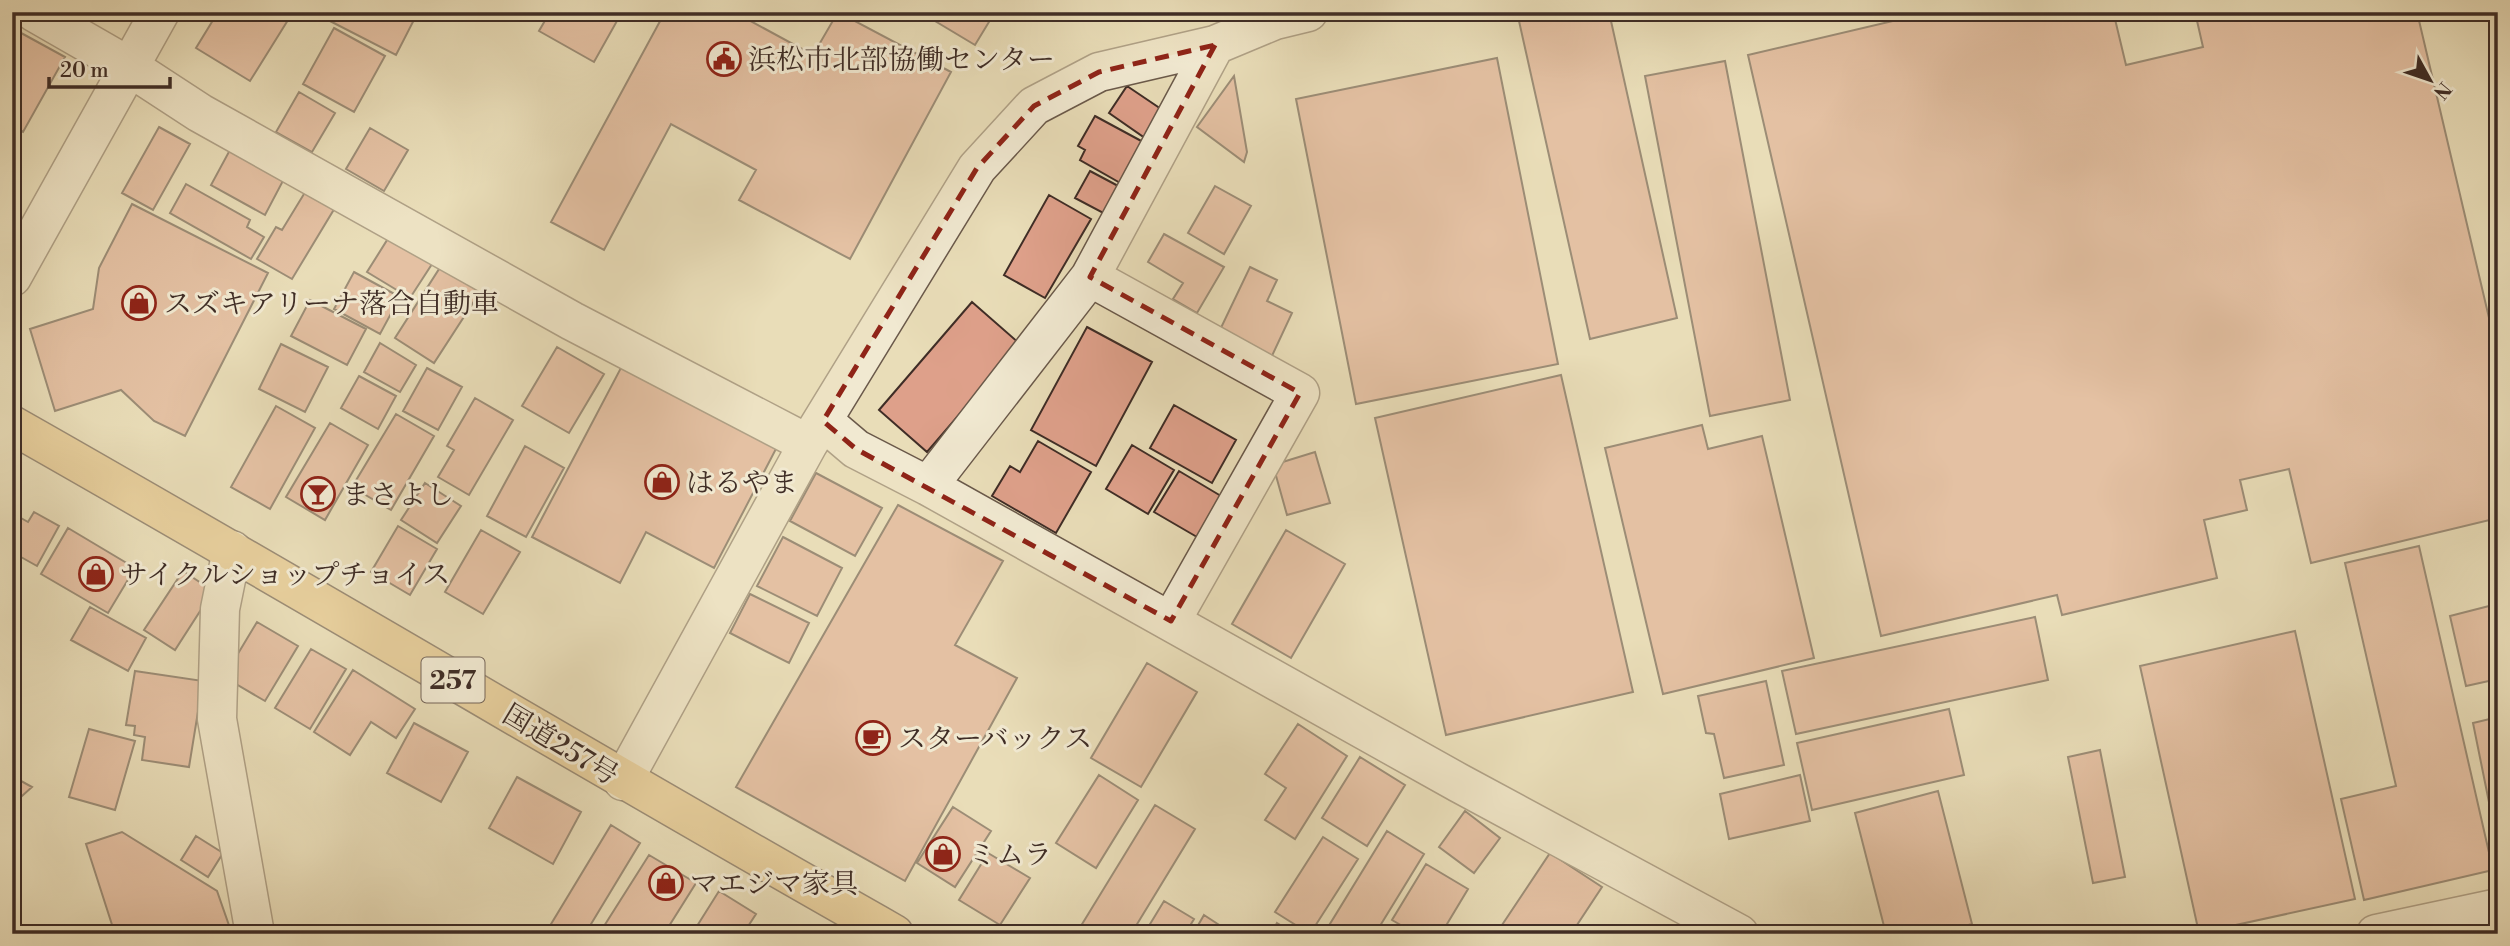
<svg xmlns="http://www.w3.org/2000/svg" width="2510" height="946" font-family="'Libre Bodoni','Noto Serif JP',serif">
<rect width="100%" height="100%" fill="#e9ddb8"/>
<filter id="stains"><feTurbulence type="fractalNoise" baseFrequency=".00286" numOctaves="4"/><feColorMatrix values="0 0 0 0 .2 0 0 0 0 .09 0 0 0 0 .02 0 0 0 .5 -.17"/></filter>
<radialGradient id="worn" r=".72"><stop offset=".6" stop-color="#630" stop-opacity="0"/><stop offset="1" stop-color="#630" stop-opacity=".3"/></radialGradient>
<path fill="#dea08a" stroke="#3f2d26" stroke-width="2" d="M218,12H293L250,81L196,48Z
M330,12H418L396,55L326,19Z
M550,12H622L594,62L539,31Z
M665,12H734L813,55L838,12L951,72L850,259L739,200L756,170L671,124L604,250L551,222Z
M920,12H995L975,45Z
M1555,12H1609L1677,318L1590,339L1519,21Z
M1931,12H2107L2114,15L2126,65L2203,47L2195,12H2417L2498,356V518L2311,563L2289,469L2240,480L2247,510L2204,520L2217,578L2062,615L2057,595L1881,636L1748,55Z
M12,28L65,57L23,132L12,126Z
M334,28L385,56L354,112L303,84Z
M1497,58L1558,364L1356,404L1296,99Z
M1725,61L1790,400L1710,416L1645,76Z
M1234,76L1247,152L1244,162L1197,127Z
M1127,86L1164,111L1145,138L1109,113Z
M299,92L335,113L312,152L276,132Z
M1095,116L1145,143L1122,184L1080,160L1085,150L1078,146Z
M159,127L190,144L153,210L122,193Z
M370,128L408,150L384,191L346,169Z
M231,148L285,177L265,215L211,185Z
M1090,171L1122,188L1107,215L1075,198Z
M186,184L250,220L247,227L264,237L251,259L170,213Z
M1215,186L1251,206L1224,254L1188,233Z
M307,189L336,206L292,279L257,259L276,227L282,230Z
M1049,195L1091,219L1045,298L1004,275Z
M132,204L268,273L185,436L154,421L121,390L55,411L30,329L93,309L99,268Z
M1164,234L1224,267L1197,313L1173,299L1183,283L1148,262Z
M389,237L432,264L410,298L367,272Z
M441,266L480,292L434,363L395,338Z
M1250,267L1277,280L1267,301L1292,313L1271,358L1218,334Z
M354,272L400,297L380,334L334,309Z
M310,300L366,329L347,365L291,336Z
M972,302L1020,344L927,452L879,410Z
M1087,327L1152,362L1096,466L1031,430Z
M380,343L416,365L400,392L364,372Z
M281,344L328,367L305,412L259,389Z
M557,347L604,374L569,433L522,406Z
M623,364L778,445L714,568L646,532L620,583L532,537Z
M427,368L462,387L438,430L403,411Z
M1561,375L1633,692L1446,735L1375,418Z
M359,376L396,396L378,429L341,408Z
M475,398L513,420L469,495L438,477L454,450L447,446Z
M1174,405L1236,440L1212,483L1150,448Z
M276,406L315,428L270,509L231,487Z
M396,414L434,436L391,510L352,487Z
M330,423L368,445L325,520L286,497Z
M1702,425L1708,449L1762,436L1814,658L1663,694L1605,448Z
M1038,441L1091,472L1056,533L992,496L1010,466L1020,472Z
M1132,445L1174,470L1148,514L1106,489Z
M525,446L564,468L526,537L487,516Z
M1315,452L1330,503L1287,515L1273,465Z
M1179,471L1221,496L1197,537L1154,512Z
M816,473L882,508L855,556L790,521Z
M425,483L461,506L437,543L401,520Z
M898,505L1003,561L955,645L1017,678L905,881L736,787Z
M34,512L59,526L37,566L12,552V513L28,522Z
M398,526L437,549L410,595L371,572Z
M68,528L135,568L108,613L41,574Z
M481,530L520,552L483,614L445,592Z
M1286,530L1345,564L1291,658L1232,624Z
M783,537L842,568L817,616L757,586Z
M2419,546L2493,870L2364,900L2341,799L2396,786L2345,563Z
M183,571L213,591L175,650L144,630Z
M750,594L809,623L789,663L730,633Z
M2493,605L2498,625V679L2466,686L2450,616Z
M90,607L146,638L128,671L71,640Z
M2035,617L2048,680L1796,734L1782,671Z
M257,622L298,646L265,701L224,677Z
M2295,631L2355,899L2199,933L2140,666Z
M311,649L346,669L310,729L275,708Z
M1147,663L1197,692L1141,787L1091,758Z
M353,670L415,709L396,738L371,722L350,755L314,732Z
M135,671L203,681L189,767L142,760L145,737L134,735L135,726L126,725Z
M1766,681L1784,765L1724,778L1714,734L1706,733L1698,696Z
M1949,709L1964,775L1812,810L1797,743Z
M2498,717V821L2493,822L2473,723Z
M414,723L468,752L441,802L387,773Z
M1298,724L1347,756L1295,839L1265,820L1286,788L1265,774Z
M89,729L135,741L115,810L69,797Z
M2100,750L2125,877L2093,883L2068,757Z
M1360,757L1405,785L1367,846L1322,818Z
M1099,775L1138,800L1096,868L1056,843Z
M1800,775L1810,821L1729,839L1720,794Z
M12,776L32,787L12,805Z
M517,777L581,812L553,864L489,828Z
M1938,791L1972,924L1935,934H1886L1855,813Z
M1155,805L1195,829L1131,934H1076Z
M953,807L991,831L955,887L917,863Z
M1465,811L1500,838L1474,873L1439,847Z
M611,825L640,843L585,934H545Z
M1387,831L1424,854L1375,934H1328L1325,932Z
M122,832L217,891L232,934H115L86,844Z
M196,836L223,853L208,877L181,860Z
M1323,837L1358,859L1310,934L1275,912Z
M988,853L1030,878L1000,925L959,900Z
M1550,853L1602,887L1571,934H1496Z
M649,855L696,883L664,934H599Z
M1426,864L1468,889L1441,934H1407L1409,930L1392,920Z
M719,891L756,914L743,934H692Z
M1164,901L1194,919L1185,934H1144Z
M1204,915L1233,934H1193Z
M1277,923L1295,934H1271Z"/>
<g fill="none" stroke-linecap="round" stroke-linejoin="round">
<g stroke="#6a594a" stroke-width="41">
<path id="minor" d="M34,12L128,66L200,113L572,321L808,444
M12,277L160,12
M823,421L856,449L928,486L1459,783L1739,934
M928,486L1090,277
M232,550L220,609L217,719L255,934
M1171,621L1300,393L1090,277L1215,45
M623,781L808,444L977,168L1034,106L1099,72L1215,45L1275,20L1308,12
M2376,934L2498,908"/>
</g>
<g stroke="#3f2d26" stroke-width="41">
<path id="highway" d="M12,425C307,592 598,767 894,934"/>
</g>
<use href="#minor" stroke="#f1e9d1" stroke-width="38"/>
<use href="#highway" stroke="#e4be7c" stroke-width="38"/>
</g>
<path d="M0 0H2510V946H0ZM1215,45L1090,277L1300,393L1171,621L856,449L823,421L977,168L1034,106L1099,72Z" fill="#e9ddb8" fill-opacity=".55" fill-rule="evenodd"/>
<path fill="none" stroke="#8f2418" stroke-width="5" stroke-dasharray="14 9" stroke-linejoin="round" d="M1215,45L1090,277L1300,393L1171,621L856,449L823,421L977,168L1034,106L1099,72Z"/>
<defs>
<g id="civic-ring" transform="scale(1.75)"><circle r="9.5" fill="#f1e9d1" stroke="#8f2418" stroke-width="1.5"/><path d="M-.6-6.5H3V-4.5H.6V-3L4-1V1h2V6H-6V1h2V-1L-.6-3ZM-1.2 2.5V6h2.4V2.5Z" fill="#8f2418"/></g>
<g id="shop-ring" transform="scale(1.75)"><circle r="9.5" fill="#f1e9d1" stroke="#8f2418" stroke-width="1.5"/><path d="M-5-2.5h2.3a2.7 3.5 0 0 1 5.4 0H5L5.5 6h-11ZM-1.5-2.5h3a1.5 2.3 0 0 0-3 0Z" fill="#8f2418"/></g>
<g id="bar-ring" transform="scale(1.75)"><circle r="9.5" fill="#f1e9d1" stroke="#8f2418" stroke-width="1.5"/><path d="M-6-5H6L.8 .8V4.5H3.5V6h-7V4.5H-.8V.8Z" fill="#8f2418"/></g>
<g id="cafe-ring" transform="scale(1.75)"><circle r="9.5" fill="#f1e9d1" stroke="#8f2418" stroke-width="1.5"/><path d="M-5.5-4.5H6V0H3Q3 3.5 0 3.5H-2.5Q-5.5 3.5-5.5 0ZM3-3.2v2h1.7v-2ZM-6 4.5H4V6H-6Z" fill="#8f2418"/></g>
</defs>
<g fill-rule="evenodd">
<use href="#civic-ring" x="724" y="59"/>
<use href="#shop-ring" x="139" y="303"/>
<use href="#shop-ring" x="662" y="482"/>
<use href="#bar-ring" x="318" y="494"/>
<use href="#shop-ring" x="96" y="574"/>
<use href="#cafe-ring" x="873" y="738"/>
<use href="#shop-ring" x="943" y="854"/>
<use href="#shop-ring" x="666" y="883"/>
</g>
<g text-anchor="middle" stroke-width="6" stroke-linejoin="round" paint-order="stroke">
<rect fill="#f1e9d1" stroke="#746559" stroke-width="2" x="421.5" y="657.5" width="63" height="45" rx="5"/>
<g font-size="26" font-weight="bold" fill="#3f2d26">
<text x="453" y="689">257</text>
</g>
<g font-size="28" fill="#3f2d26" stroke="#f1e9d1" text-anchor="start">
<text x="748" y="69">浜松市北部協働センター</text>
<text x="164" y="313">スズキアリーナ落合自動車</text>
<text x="686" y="492">はるやま</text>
<text x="342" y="504">まさよし</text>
<text x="120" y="584">サイクルショップチョイス</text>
<text x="898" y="748">スターバックス</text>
<text x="968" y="864">ミムラ</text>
<text x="690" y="893">マエジマ家具</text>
</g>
<g font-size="28" fill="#3f2d26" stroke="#f1e9d1">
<text transform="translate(561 744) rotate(31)" y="10">国道257号</text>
</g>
</g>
<rect width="2510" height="946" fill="none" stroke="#e9ddb8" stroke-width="42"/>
<rect x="14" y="14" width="2482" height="918" fill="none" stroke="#3f2d26" stroke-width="3.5"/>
<rect x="21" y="21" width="2468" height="904" fill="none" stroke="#3f2d26" stroke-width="2"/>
<g transform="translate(2430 80) rotate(130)" stroke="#f1e9d1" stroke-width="5" paint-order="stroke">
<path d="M0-5L12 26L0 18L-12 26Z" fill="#3f2d26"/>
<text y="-10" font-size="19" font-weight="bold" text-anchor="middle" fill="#3f2d26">N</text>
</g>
<path d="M49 77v10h121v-10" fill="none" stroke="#3f2d26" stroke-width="3.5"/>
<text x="60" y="77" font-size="21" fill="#3f2d26" stroke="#f1e9d1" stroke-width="5" paint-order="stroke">20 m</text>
<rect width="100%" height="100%" filter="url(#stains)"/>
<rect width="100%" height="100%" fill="url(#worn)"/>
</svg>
